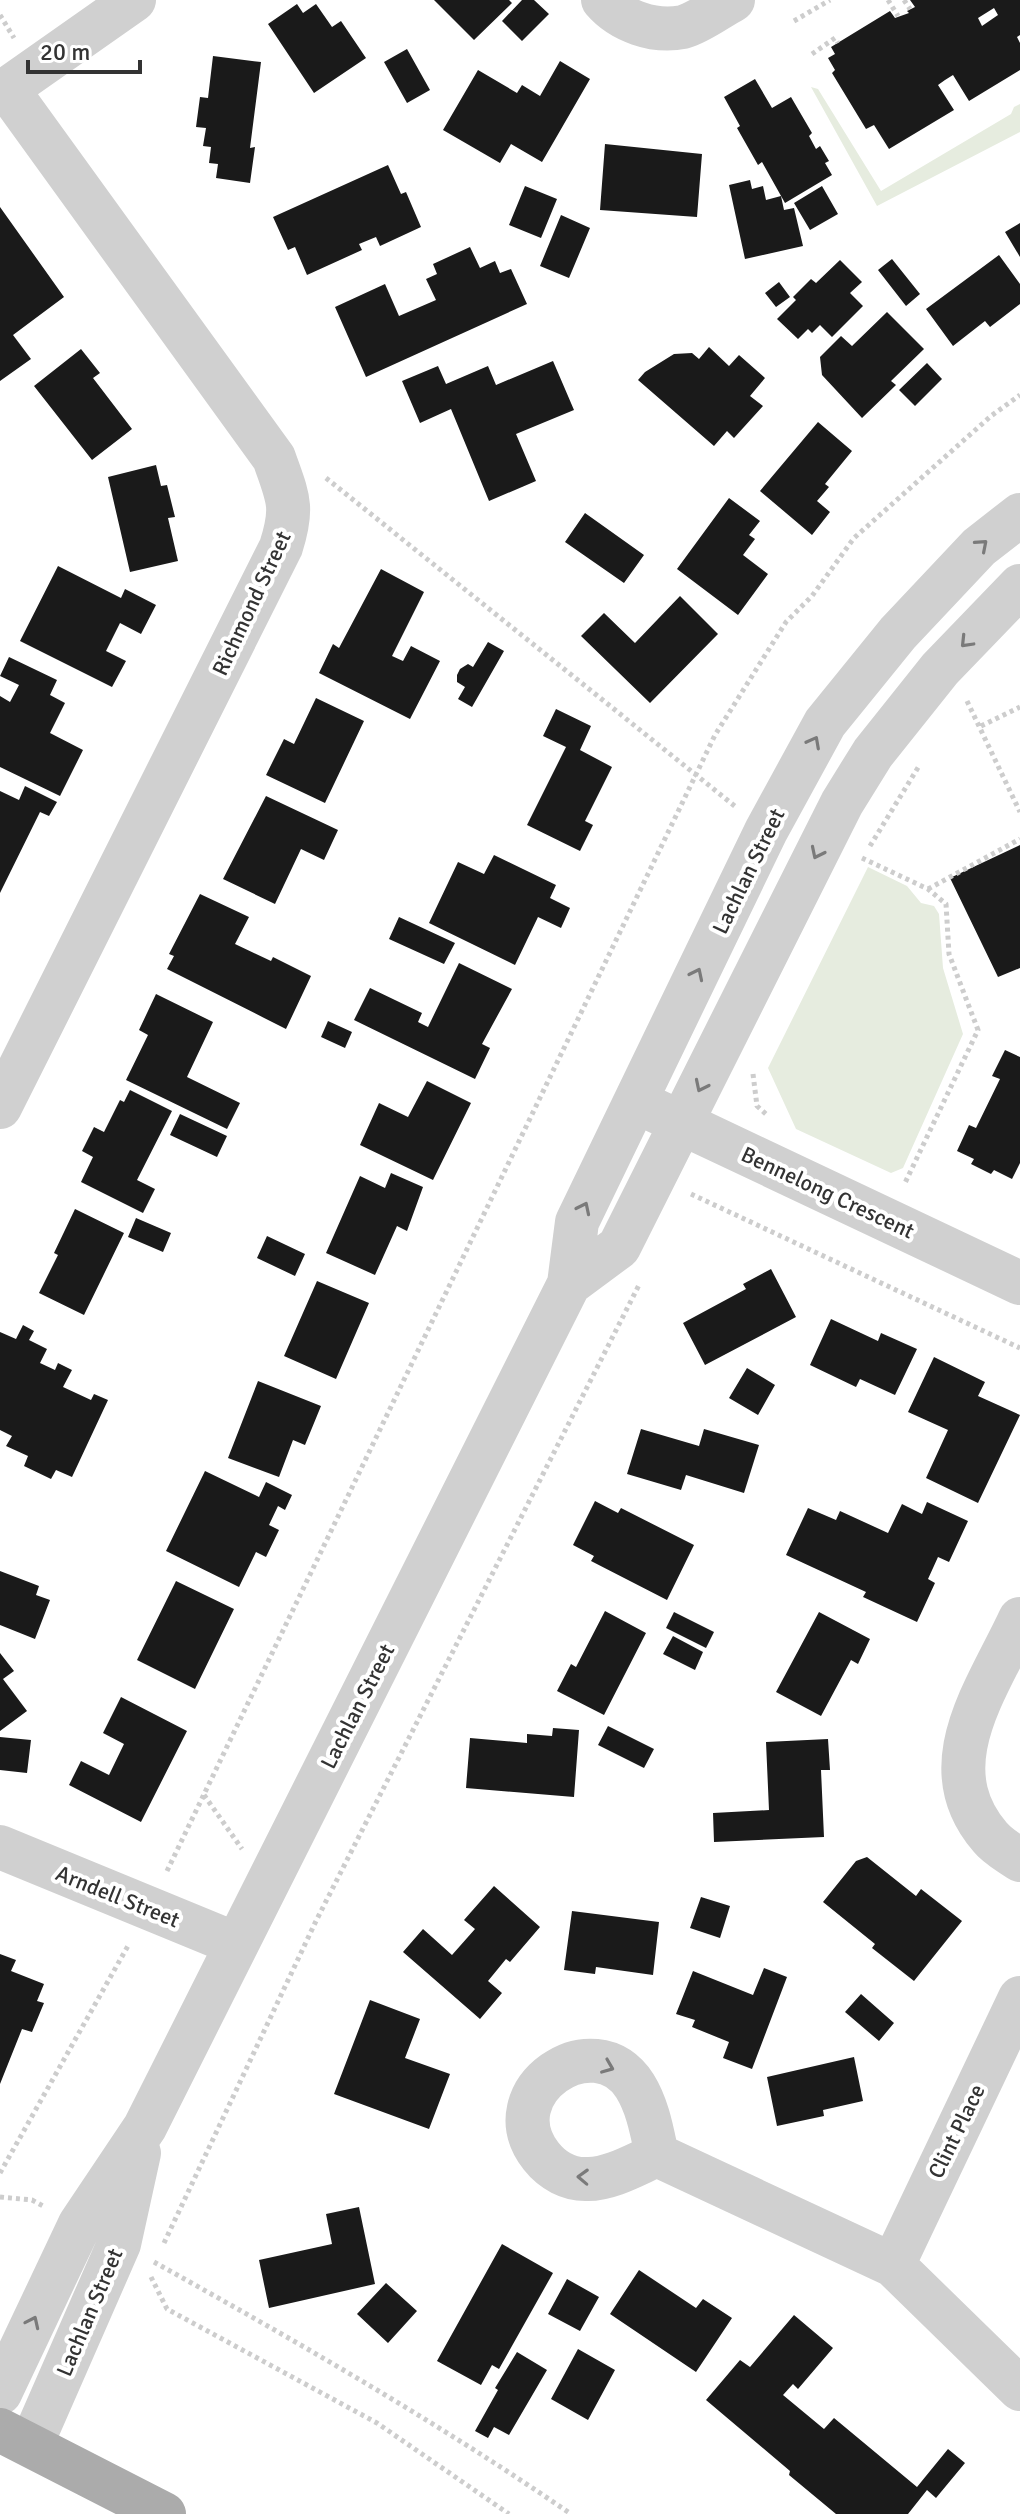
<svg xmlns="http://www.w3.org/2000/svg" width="1020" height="2514" font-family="Signika,sans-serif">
<rect width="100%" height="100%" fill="#fff"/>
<path fill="#e6ecdf" d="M811,87L818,89L881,191L1011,114L1014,107L1020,104V132L877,206Z
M868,867L907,886L921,903L934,906L939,914L943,968L963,1034L903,1168L891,1173L796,1129L768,1068Z"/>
<path fill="#1a1a1a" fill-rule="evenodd" d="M434,0H509L512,3L474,40Z
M522,0H534L549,14L522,41L502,21Z
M910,0H1020V35L1017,37L1020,43V70L969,101L953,75L945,80L938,85L954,110L889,149L874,125L866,129L832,73L835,70L828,58L835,54L831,47L890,11L895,18L909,13L907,11L915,7ZM994,8L998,15L982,26L978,18Z
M297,4L303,13L316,4L332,27L341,21L366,58L314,93L268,24Z
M407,49L430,90L407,103L384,62Z
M213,56L261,62L250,148L255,147L250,183L216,178L218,164L209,163L211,147L203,146L206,128L196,127L200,97L208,98Z
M560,61L590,79L542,162L511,144L500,163L443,130L478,70L517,93L522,85L540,96Z
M755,79L772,108L791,97L812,133L809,136L816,149L820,146L829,161L825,163L832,175L785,203L762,162L758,165L737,128L740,126L724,97Z
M605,144L702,154L697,217L600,210Z
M388,165L401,194L406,192L421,227L380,246L376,237L359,244L362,250L307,275L295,247L288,250L273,217Z
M750,180L752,189L763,186L766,200L781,196L784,210L794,208L803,246L745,259L729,185Z
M525,186L557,199L541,238L509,225Z
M822,186L838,214L810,230L794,203Z
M0,207L64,297L13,335L31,359L0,381Z
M561,215L590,228L569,278L540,266Z
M1020,223V257L1005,232Z
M470,247L480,268L495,261L500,273L511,269L527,304L366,377L335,307L385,284L399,316L436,300L426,279L437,274L433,264Z
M999,255L1020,284V304L990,327L985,321L953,346L926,309Z
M892,259L920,294L906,306L878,270Z
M840,260L862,282L850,293L863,306L832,337L820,325L812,333L808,329L798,339L777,319L796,300L793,297L811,279L816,283Z
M779,282L790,297L776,307L765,293Z
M887,312L924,349L891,381L896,385L862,418L822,375L820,357L841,336L852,346Z
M709,347L729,366L739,355L765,378L750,396L763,406L734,438L727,431L714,446L638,380L645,372L674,354L692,353L699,359Z
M81,349L100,373L93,378L132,429L92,460L34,386Z
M553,361L574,410L516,434L536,481L489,501L451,409L420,423L402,381L438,366L446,384L488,366L496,385Z
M927,363L942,379L915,406L899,390Z
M818,422L852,451L825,484L829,487L817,501L830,512L812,535L760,491Z
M156,465L161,486L167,485L175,517L168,518L178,561L130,572L108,477Z
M729,498L760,521L749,535L755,539L743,555L768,574L738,615L677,569Z
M585,513L644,555L624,583L565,542Z
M58,566L121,598L125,589L156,605L141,634L120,623L106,651L126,661L112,687L20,641Z
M381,569L424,592L392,656L403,661L411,646L440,661L410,719L319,673L333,644L339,648Z
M680,596L718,634L650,703L581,636L604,613L635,643Z
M488,642L504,651L472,707L458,699L465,687L457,682V675L460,669L468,664L473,667Z
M9,657L57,680L50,695L65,703L50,733L83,750L60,796L0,767V696L10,702L19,685L0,676Z
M316,698L364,721L325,803L266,775L284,739L294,744Z
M556,709L591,726L580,750L612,767L585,821L593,825L580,851L527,825L566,747L543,736Z
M25,786L57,802L49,816L40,812L0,893V791L19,800Z
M266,796L338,830L324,860L301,849L275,904L223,879Z
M1020,845V968L998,977L950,878Z
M494,855L556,885L550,898L570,908L561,928L538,917L515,965L429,923L458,862L484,874Z
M200,894L249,917L235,944L271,961L273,957L311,976L286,1029L167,969L174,956L169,954Z
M399,917L455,943L444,964L389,939Z
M459,963L512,989L482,1044L490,1048L475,1079L354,1020L370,988L422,1013L418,1022L428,1027Z
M156,994L213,1022L187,1077L240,1103L227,1129L126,1080L148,1035L139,1030Z
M328,1021L352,1032L345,1048L321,1037Z
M1005,1050L1020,1057V1163L1012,1179L994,1170L991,1174L971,1164L974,1159L957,1151L969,1125L976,1128L1000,1079L992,1076Z
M427,1081L471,1103L433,1180L360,1145L379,1103L408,1117Z
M130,1090L172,1111L137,1180L155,1189L143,1213L81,1182L93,1157L82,1151L94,1127L104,1132L120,1100L124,1102Z
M180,1114L227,1136L217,1157L170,1135Z
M391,1173L423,1187L407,1231L397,1226L375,1275L326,1253L360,1176L385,1188Z
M75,1209L124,1233L84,1315L39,1293L58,1255L54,1253Z
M136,1218L171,1233L163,1252L128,1237Z
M267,1236L305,1254L295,1276L257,1258Z
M771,1269L796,1317L705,1365L683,1323L746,1289L743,1284Z
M317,1281L369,1303L336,1379L284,1356Z
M831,1319L878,1341L881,1333L917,1349L895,1395L860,1379L856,1387L810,1365Z
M23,1325L34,1331L29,1340L47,1349L40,1363L55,1370L58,1363L72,1370L63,1387L91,1400L94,1394L108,1400L72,1477L56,1470L51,1479L24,1466L28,1456L6,1446L12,1436L0,1430V1332L16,1339Z
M934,1357L985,1382L978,1396L1020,1415L978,1503L926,1478L948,1430L908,1412Z
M747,1368L775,1385L758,1415L729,1398Z
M258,1381L321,1406L305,1445L293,1440L279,1477L228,1458Z
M641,1429L699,1446L704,1429L759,1445L744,1493L686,1475L681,1490L627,1474Z
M205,1471L259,1497L266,1482L292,1495L285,1510L278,1506L269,1525L279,1530L266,1557L256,1552L239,1587L166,1551Z
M595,1501L618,1513L621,1508L694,1545L667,1600L591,1561L594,1556L573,1545Z
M927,1502L968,1521L949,1562L938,1557L928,1579L935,1583L917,1622L863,1597L866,1592L786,1555L808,1508L836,1520L840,1511L888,1533L902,1504L922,1514Z
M0,1571L39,1586L36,1595L50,1600L35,1639L0,1625Z
M176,1581L234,1609L195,1689L137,1660Z
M605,1611L646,1633L604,1715L557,1691L571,1664L576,1667Z
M674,1612L714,1632L706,1648L666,1628Z
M819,1612L870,1639L858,1664L851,1660L821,1716L776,1692Z
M673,1636L703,1652L695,1670L663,1654Z
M0,1653L14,1671L3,1679L27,1711L0,1731Z
M121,1697L187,1731L141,1822L69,1785L81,1761L109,1775L124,1744L103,1733Z
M608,1726L654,1749L644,1768L598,1745Z
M553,1728L579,1730L574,1797L466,1788L470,1738L527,1743V1734L552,1736Z
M0,1737L31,1740L27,1773L0,1770Z
M828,1739L830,1770H821L824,1837L714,1842L713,1813L769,1810L766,1742Z
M867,1857L916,1896L921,1889L962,1921L914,1981L872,1948L875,1944L823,1902L856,1861Z
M494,1886L540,1927L510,1962L506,1959L488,1981L502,1993L480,2019L403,1952L423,1929L452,1955L475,1929L464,1920Z
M701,1897L730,1906L720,1938L690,1928Z
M572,1911L659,1922L653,1975L596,1967L595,1974L564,1970Z
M0,1954L16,1960L11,1971L44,1984L37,2001L44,2003L32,2032L22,2029L0,2084Z
M764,1968L787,1977L752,2069L723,2058L729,2042L692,2027L695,2020L676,2014L693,1971L753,1995Z
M861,1994L894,2023L879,2041L845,2012Z
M370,2000L420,2019L405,2058L450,2074L429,2129L334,2094Z
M854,2057L863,2101L823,2110L824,2116L777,2126L767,2077Z
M359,2207L375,2284L269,2308L259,2260L332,2244L326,2214Z
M502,2244L553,2273L499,2369L492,2365L481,2385L437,2361Z
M639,2270L696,2308L703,2299L732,2318L696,2372L610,2314Z
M567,2279L599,2297L580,2331L548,2314Z
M386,2283L417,2311L388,2343L357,2314Z
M794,2315L833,2348L798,2389L793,2384L783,2395L824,2429L834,2418L917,2487L948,2449L965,2463L936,2498L927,2490L908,2514H836L789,2475L790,2471L706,2400L740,2360L750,2367Z
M578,2349L615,2370L588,2420L551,2399Z
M517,2352L547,2370L509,2435L494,2427L488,2438L475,2431L498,2390L495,2388Z"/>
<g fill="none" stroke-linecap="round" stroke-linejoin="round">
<path stroke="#cdcdcd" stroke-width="5" stroke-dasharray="4 4" stroke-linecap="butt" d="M888,0L898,16
M904,0L910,9
M0,15L14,38
M794,21L830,0
M812,54L835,38L838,43
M326,478L736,807
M967,701L1020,812
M981,726L1020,707
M870,846L919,766
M862,858L928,889L946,904L949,954L978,1030L904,1185
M928,889L1020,839
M753,1074L757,1106L767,1115
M691,1194L1020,1348
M204,1795L242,1849
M167,1871L715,735L786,622L812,596L854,538L991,416L1020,395
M0,2173L129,1944
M0,2197L32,2200L45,2207
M164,2243L316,1921L639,1285
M154,2262C296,2341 437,2422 571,2514
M151,2277L167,2309L377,2423L509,2514"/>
<path stroke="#d0d0d0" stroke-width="44" d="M603,0C621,21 654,33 683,27C700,22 718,8 733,0
M0,94L134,0
M0,1107L281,547C294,506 288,498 274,458L7,89
M656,1111L1020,1283
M569,1284L619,1247L842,803L873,753L940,669L1020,586
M1020,1619C987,1690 929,1766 990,1837C998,1847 1010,1853 1020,1860
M0,1847L236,1944
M657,2155C652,2132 648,2107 635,2086C594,2022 491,2092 541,2156C552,2170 569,2180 588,2179C611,2179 636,2164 657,2155L893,2265L1020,2389
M893,2265L1020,1998
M0,2393L80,2224L145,2127L569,1284L577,1222L766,831L825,723L898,633L979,547L1020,515
M31,2445L119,2244L139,2153"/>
<path stroke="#ababab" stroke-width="44" d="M0,2430L164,2514"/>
</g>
<defs><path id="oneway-chevron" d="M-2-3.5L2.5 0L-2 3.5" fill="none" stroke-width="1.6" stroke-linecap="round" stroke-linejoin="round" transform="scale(2)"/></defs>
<g stroke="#7a7a7a">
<use href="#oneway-chevron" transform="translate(982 545) rotate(-41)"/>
<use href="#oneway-chevron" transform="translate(966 642) rotate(134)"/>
<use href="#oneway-chevron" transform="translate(814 742) rotate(-62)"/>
<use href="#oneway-chevron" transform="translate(817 853) rotate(116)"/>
<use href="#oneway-chevron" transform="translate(697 974) rotate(-64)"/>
<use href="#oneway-chevron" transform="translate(701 1086) rotate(116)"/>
<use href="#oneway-chevron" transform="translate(584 1208) rotate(-64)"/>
<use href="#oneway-chevron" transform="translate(608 2067) rotate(22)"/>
<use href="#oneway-chevron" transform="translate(583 2177) rotate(-178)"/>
<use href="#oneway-chevron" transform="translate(33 2322) rotate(-65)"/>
</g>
<g text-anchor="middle" stroke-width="8" stroke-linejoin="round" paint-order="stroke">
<g font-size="22" fill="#333" stroke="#fff">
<text transform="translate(251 603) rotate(-65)" y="8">Richmond Street</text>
<text transform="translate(748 871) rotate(-64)" y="8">Lachlan Street</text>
<text transform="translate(828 1192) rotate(25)" y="8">Bennelong Crescent</text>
<text transform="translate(357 1706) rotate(-63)" y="8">Lachlan Street</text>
<text transform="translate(118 1896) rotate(22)" y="8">Arndell Street</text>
<text transform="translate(956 2131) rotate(-64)" y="8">Clint Place</text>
<text transform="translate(89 2312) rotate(-67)" y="8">Lachlan Street</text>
</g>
</g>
<path d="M28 60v12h112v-12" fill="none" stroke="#333333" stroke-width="4"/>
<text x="40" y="60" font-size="24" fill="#333333" stroke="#ffffff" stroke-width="6" paint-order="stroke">20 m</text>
</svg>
